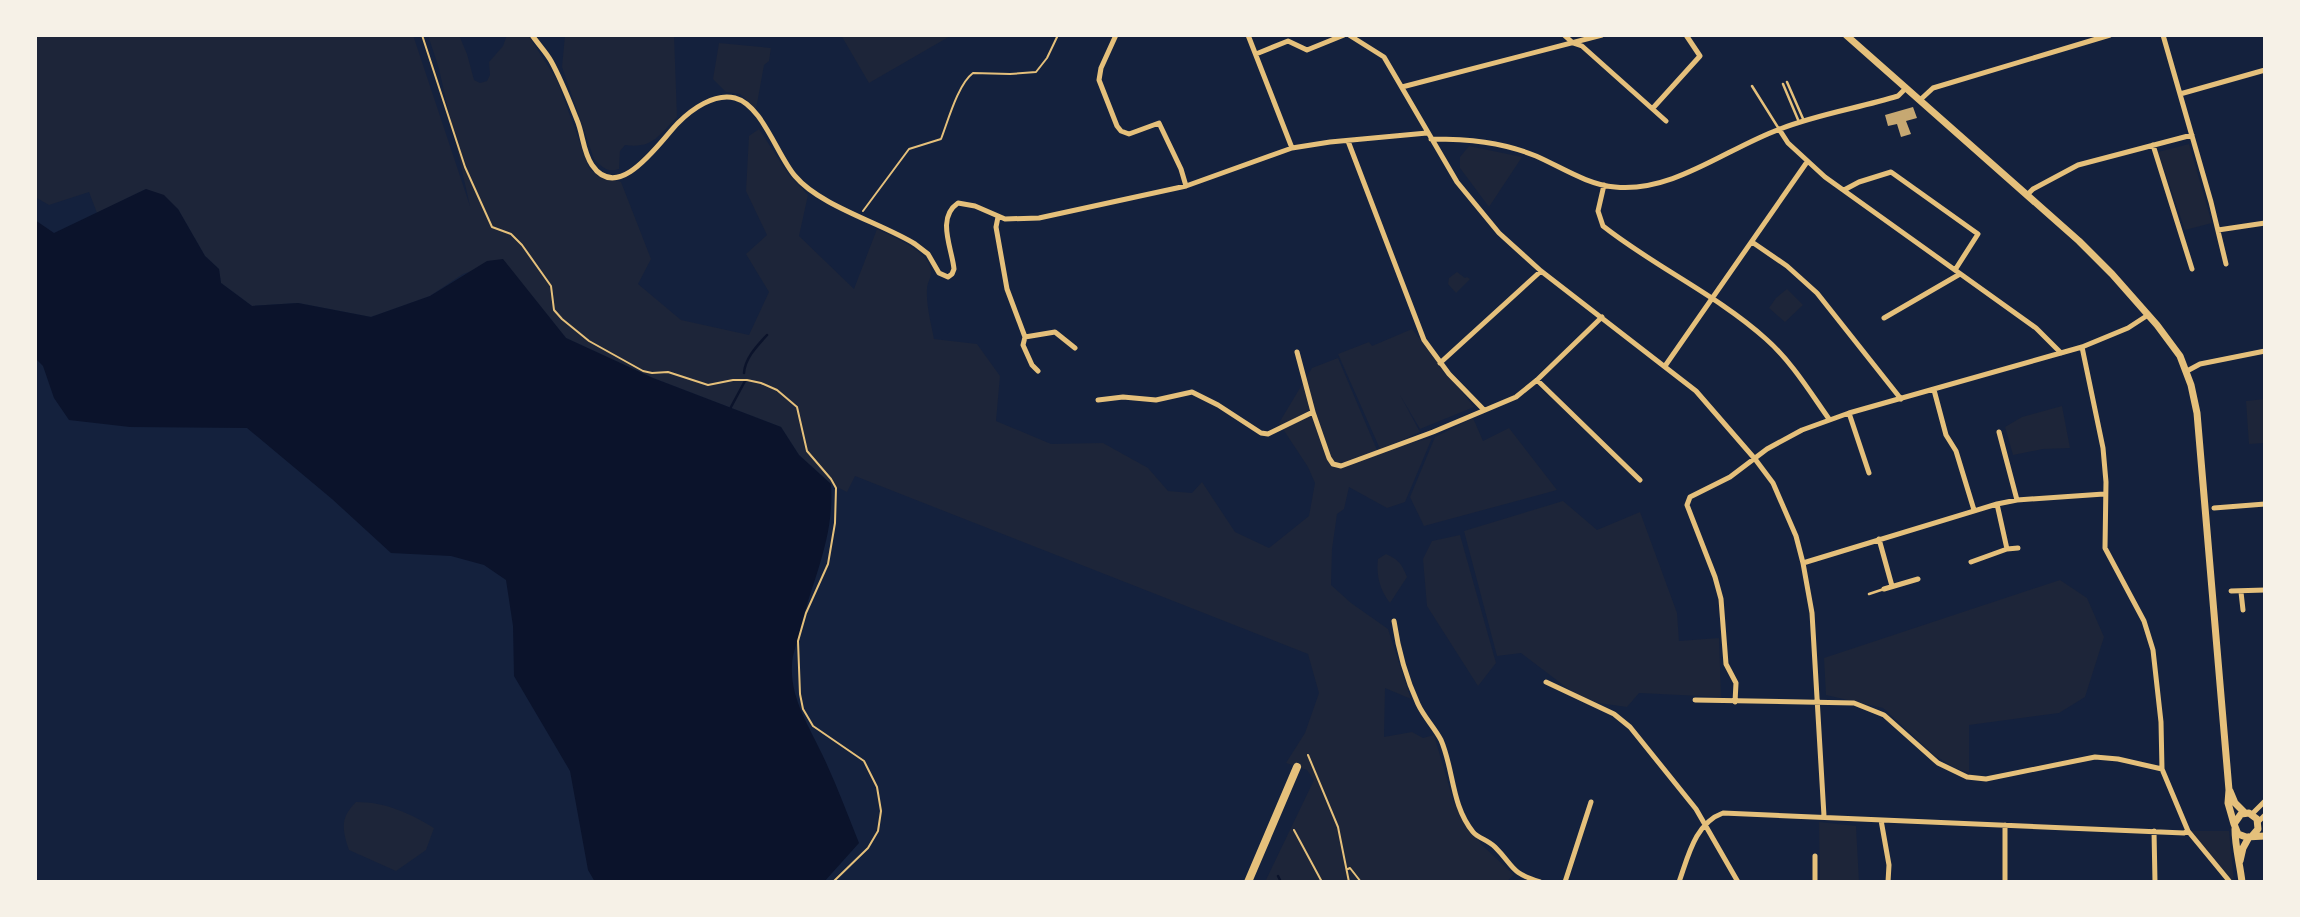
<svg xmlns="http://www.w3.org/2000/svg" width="2300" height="917" font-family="'DejaVu Sans',sans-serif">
<rect width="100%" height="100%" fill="#14213d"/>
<path fill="#1d2539" d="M35,35H413L470,206L439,69L428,35H459L467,54L474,80L480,83L487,81L490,75L489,62L503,46L507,35H528L557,80L590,170L621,182L651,259L638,284L681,320L749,335L769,292L746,254L767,235L746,191L749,136L759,129L789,175L808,195L799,236L854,289L877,229C893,237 932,252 931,273C931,278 927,283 927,289C926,305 931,323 934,339L977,344L1000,376L996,421L1051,444L1103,443L1148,468L1168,491L1192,493L1202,482L1235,532L1269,548L1309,516L1315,483L1308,467L1279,423L1312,368L1338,358L1377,450L1380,449L1338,354L1369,342L1372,346L1412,329L1474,407L1420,429L1400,395L1420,432L1385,448L1432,438L1405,502L1387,508L1349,487L1344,509L1337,514L1332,549L1331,585L1351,603L1388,629L1411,699L1385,688L1384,737L1412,732L1423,738L1434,735L1454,803L1482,845L1514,875L1506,882H1265L1314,780L1307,770L1286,763L1305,733L1319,693L1308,654L855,476L847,492L831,484L799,455L781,427L653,378L566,338L503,260L463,274L430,296L371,317L298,303L252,306L221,283L219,269L205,256L178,209L146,189L97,213L89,192L49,205L35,197Z
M565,35H674L677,117C659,135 653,149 625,145L620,151L619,169C607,173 602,167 594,159L562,67Z
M841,35H952L869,83Z
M719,43L771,48L769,61L764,65L756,109L740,94L726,92L713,79Z
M2189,144L2212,223L2185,230L2158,152Z
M1469,146L1522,157L1489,207L1460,168V157Z
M1457,272L1465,278L1467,277L1470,279L1456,293L1448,284L1449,278Z
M1787,289L1803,305L1785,322L1769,308L1776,298Z
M2265,399V443L2249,444L2246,401Z
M2062,406L2070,448L2043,449L2013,455L2005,427L2022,417Z
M1473,418L1483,441L1509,428L1557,490L1424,526L1410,497L1435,437Z
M1563,501L1597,530L1640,512L1677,613L1679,641L1719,638L1721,697L1639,693L1627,707L1584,701L1521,653L1497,656L1464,531Z
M1460,535L1496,663L1478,686L1427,606L1423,559L1432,541Z
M1386,554C1398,559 1402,564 1407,577L1390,603C1380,590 1376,576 1378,559Z
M2060,580L2087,598L2104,637L2085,697L2059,713L1969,725V773L1955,768L1934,755L1883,708L1826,695L1824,658Z
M356,802C386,802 409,813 434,828L426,850L396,871L349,850C342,829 340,818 356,802Z
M1819,822L1856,826L1859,882H1820Z
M2188,831H2229L2234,882H2230Z"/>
<path fill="#0b132b" d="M146,189L164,195L178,209L205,256L219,269L221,283L252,306L298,303L371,317L430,296L487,261L503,259L566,338L653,378L781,427L799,455L831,484C835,539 811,582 799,634C797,644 792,655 792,665C790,698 809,726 822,754C836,783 847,813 859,843L824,882H595L588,870L570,771L514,676L513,626L506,580L484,565L451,556L391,553L332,499L247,428L130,427L69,420L54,398L43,366L35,358V220L54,233Z"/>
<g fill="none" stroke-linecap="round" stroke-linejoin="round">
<path stroke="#0b132b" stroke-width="2.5" d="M744,373C745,358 757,346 767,335
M731,407L745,381
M1278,876L1281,882"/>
</g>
<path fill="#c6a872" d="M1913,107L1917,118L1906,121L1911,134L1901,137L1897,124L1888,126L1885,115Z"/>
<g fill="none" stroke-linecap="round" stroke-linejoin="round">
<path stroke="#e5c07b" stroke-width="2" d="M422,35L465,167L492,227L511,234L522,245L551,286L554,310L562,319L589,341L643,371L652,373L668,372L708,385L733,380H747L761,383L777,390L797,407L807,451L831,479L836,488L835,523L828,564L806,613L798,641L800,694L803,709L813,726L864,761L877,787L881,811L878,831L868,848L833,882
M863,211L909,149L941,139C948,121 958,84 973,73L1010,74L1036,72L1047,58L1058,35
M1308,755L1338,827L1349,882
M1294,830L1322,882
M1348,869L1350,868L1361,882"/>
<path stroke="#e5c07b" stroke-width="2.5" d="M1787,82L1804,121
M1783,84L1799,122
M1752,86L1779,129
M1869,594L1884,589"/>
<path stroke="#e5c07b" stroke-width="5" d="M532,35C538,44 546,52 551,61C561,79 569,100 577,120C583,134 583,152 592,165C619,205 661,140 678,123C692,109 714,93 735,98C762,105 777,155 795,176C820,206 881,223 915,244L928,254L939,273L948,277L952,274L954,269C952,248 936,218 958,203L975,206L1005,219L1039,218L1186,186L1292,148L1330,142L1427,133
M1116,35L1101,68L1099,80L1117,126L1121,131L1129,134L1159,123L1181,169L1186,186
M1248,35L1292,148
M1349,35L1384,57L1457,182L1499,233L1541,271L1696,391L1755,459L1773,483L1796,536L1803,563L1812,613L1824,816
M1564,35L1573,43L1582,46L1666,121
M2163,35L2211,202L2226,264
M1256,54L1288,41L1307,50L1344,35
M1402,87L1602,35
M2180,94L2265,70
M1920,100L1933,88L2110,35
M1653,108L1700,56L1686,35
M1779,129L1788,143L1825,177L2036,328L2061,353
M1431,139C1468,139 1502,142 1536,156C1561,167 1588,185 1615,187C1673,193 1727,148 1780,129C1818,114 1859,108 1898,96L1906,88
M1348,141L1424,340L1449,374L1484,410
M2153,145L2192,269
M1604,185L1598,211L1603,226C1655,267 1717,295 1766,339C1791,361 1810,392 1829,419
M1844,190L1859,182L1891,172L1978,234L1955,270
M2027,195L2033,189L2078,165L2192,135
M998,217L996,227L1007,289L1025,337L1023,345L1032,365L1038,371
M2218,230L2265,223
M1752,242L1787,266L1817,293L1901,399
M1884,318L1960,274
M1025,337L1055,332L1075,348
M2082,347L2103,448L2106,482L2105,548L2144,621L2153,650L2161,722L2162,769L2188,831L2230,882
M1297,352L1313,412
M1440,363L1541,271
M1665,366L1807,162
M2187,371L2200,364L2265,351
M1537,380L1640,480
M1934,390L1946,435L1956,451L1974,510
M1098,400L1123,397L1156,400L1192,392L1218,405L1261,433L1268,434L1313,412L1329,458L1333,464L1341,466L1433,432L1516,397L1537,380L1602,317
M1849,413L1869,473
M1999,432L2017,500
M1997,504L2007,549
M2214,508L2265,504
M1879,539L1892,586
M1971,562L2007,549L2018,548
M1803,563L1997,504L2017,500L2104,494
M1884,589L1918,579
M2231,591L2265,590
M2241,592L2243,610
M1394,621C1398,648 1406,678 1418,704C1424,717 1434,727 1441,740C1454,770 1451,805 1473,832C1478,838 1488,840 1495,847C1515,867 1509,872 1540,882
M1546,682L1614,714L1630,727L1696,809L1738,882
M1695,700L1854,703L1884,715L1938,763L1967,777L1986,779L2095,757L2118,759L2162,769
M1735,702L1736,683L1726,664L1721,599L1715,577L1687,505L1690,497L1730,477L1767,449L1802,430L1849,413L2082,347L2128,328L2148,315
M2252,814L2265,801
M1881,820L1889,865L1888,882
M2258,822L2265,815
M2005,825V882
M2154,831L2155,882
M1815,856V882
M1565,882L1591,802
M1679,882C1688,857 1695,823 1723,813L2184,833L2188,831"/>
<path stroke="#e5c07b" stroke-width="7" d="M1846,35L2079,241L2112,274L2157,325L2180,356L2191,385L2197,413L2229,790L2228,803L2234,824
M2230,791L2235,803L2245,813
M2235,829C2235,847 2240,864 2242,882
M2252,836L2258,829L2257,819L2249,813L2241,814L2234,824L2238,834L2246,837L2265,836
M2240,861L2243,848L2249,837"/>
<path stroke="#e5c07b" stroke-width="8" d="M1248,882L1297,767"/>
</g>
<rect width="2300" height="917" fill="none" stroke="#f6f1e7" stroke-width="74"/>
</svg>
